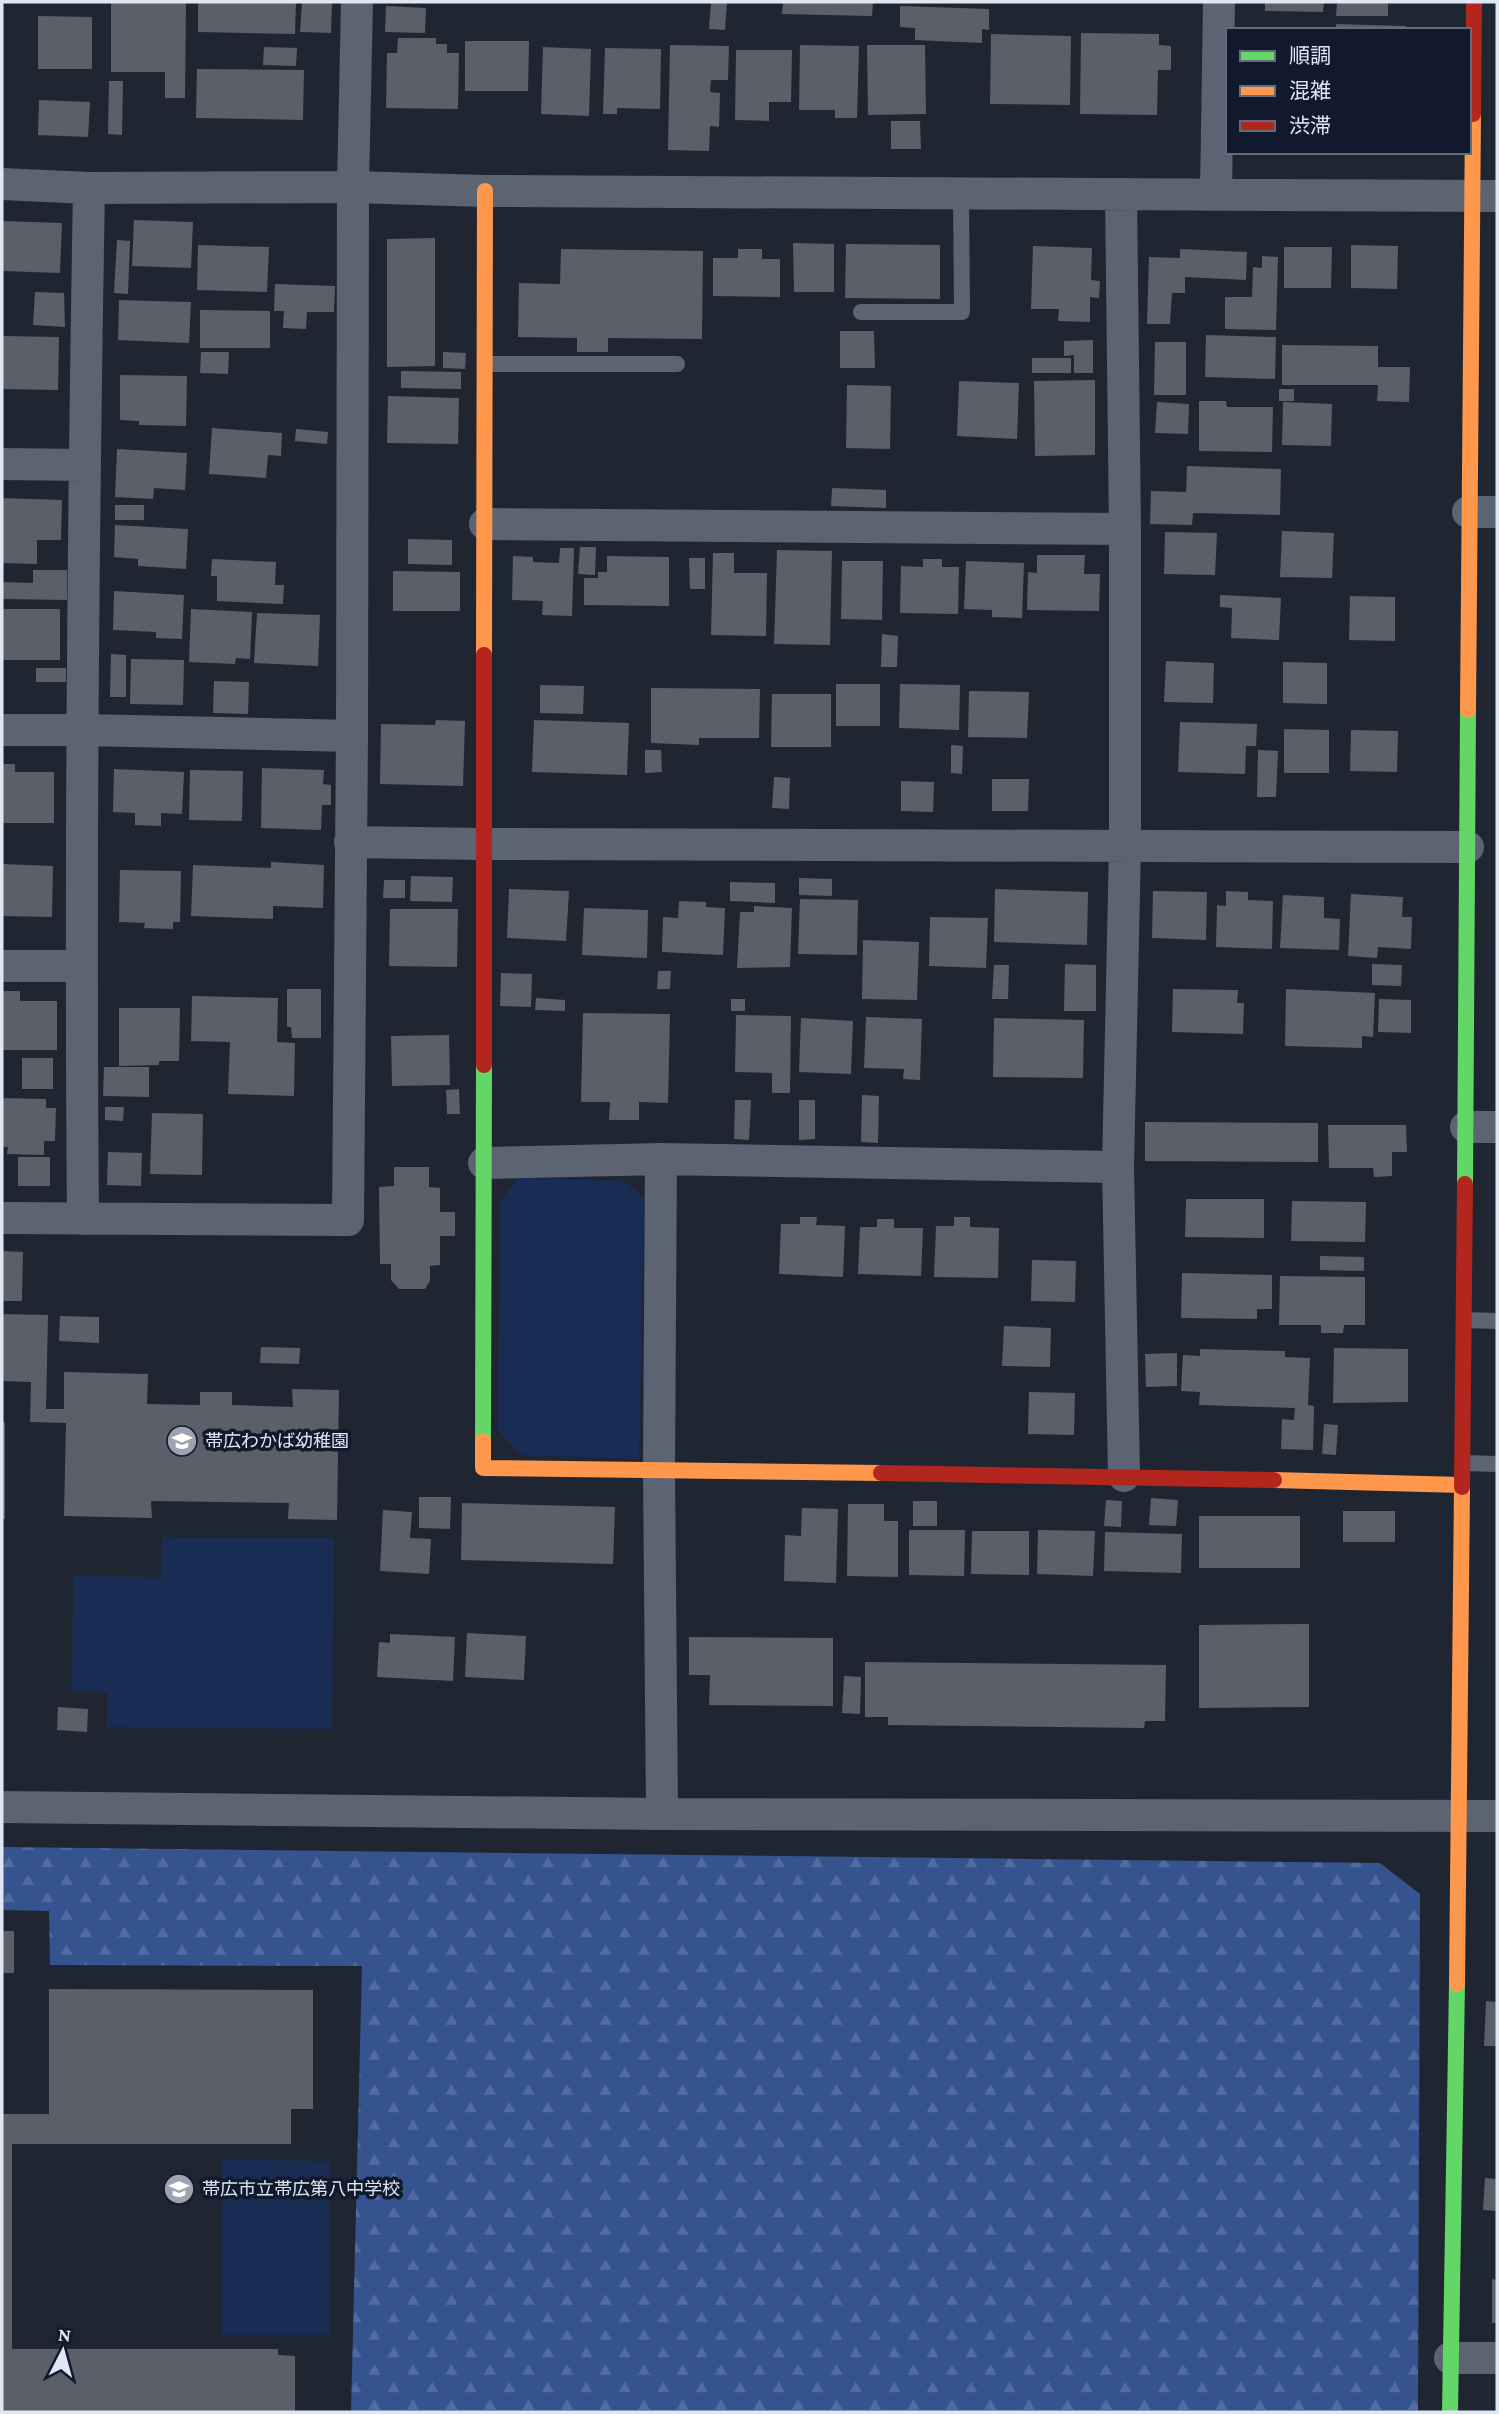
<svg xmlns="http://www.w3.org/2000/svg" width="1499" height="2414" font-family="'Crimson Pro','Noto Sans JP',serif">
<defs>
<pattern id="forest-firs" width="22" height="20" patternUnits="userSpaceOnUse" patternTransform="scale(1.75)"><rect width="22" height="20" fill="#35538f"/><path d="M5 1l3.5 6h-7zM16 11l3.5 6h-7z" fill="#526c9f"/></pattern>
</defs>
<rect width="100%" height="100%" fill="#202631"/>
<path fill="#192c54" d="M517,1178L625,1181L644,1199L639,1459L520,1455L498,1430L500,1203Z
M162,1537L334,1538L332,1729L107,1727V1691H72L73,1576L161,1577Z
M222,2160L329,2161V2335H222Z"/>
<path fill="url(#forest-firs)" d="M2,1847L1380,1863L1420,1894L1418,2412H351L362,1966L50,1965L49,1911L2,1910Z"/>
<path fill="#5a5f68" d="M111,2L186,3L185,98H165V72H111Z
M198,2H296L295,34L198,32Z
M302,2H332L331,33L300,32Z
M711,2H727L725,30L709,29Z
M783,2H873L872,16L782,14Z
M1265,2H1324L1323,12L1265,11Z
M1337,2H1388V16H1336Z
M386,6L426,8L425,33L385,32Z
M900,6L989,9V30L982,29V43L915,40V28L900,27Z
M38,16L92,17V69H38Z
M1336,24L1406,26V30H1336Z
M1081,33L1159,34V45L1171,46V70H1158L1157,115L1080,114Z
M991,34L1071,36L1070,105L990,104Z
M398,38H436V44H447V53H459L458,109L386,108L387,53H397Z
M465,41H529L528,91H465Z
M670,45L729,46L728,80H711L710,92L720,93L719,127L710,126L709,151L668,150Z
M800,45L859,46L857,118H835V110H799Z
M867,45H925L926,114L868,115Z
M264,47L297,48L296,66L263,65Z
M543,47L591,49L589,116L541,114Z
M605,48L661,49L660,109L617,108V114H603Z
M736,50H792L791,102H769V121L735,120Z
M197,69L304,70L303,120L196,118Z
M109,81H123L122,135L108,134Z
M39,100L90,102L88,137L38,135Z
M891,121H920L921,149H891Z
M134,220L193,222L191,268L132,266Z
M2,221L62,223L60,273L2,271Z
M435,238V366L387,367V239Z
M117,240L130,241L128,294L114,293Z
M793,243L834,244V292H794Z
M846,244L940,245V299L845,298Z
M198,245L269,247L267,292L197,290Z
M1351,245L1398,246L1397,289L1351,288Z
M1033,246L1092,248L1091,280L1100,281L1099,298L1090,297V322L1058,321L1059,309H1031Z
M1284,247H1332L1331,288H1284Z
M561,249L703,251L702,339L608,338V352H577V338L518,337L519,283L560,284Z
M738,249H762V259H780V297L713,296V258H738Z
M1180,249L1247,252L1246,280L1185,277V293H1172L1170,324H1147L1149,257L1180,258Z
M1262,256L1278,257L1276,330L1225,329V297H1252L1253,267L1262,268Z
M275,284L335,286L334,312H307L306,329L283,328L284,311H274Z
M35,292L64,293L65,327L33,325Z
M119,300L191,302L189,343L118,340Z
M200,310L270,311V348H200Z
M840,331H874L875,368H840Z
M1206,335L1276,337L1275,379L1205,377Z
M2,336L59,337L58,390L2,389Z
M1093,340V373H1074V355L1064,356V341Z
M1155,342H1186V395H1154Z
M1282,345L1378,346V367H1410L1409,402L1377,401L1378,385H1282Z
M201,352H229L228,374L200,373Z
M443,352L466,353L465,369L443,368Z
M1032,358H1071V373H1032Z
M401,371L461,372V389L401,388Z
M120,375L187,376L186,426L139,425V421L120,420Z
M1095,380V455L1035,456L1034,381Z
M959,381L1019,383L1017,439L957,436Z
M847,385L891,386L890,449L846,448Z
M1279,389H1294V401H1279Z
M388,396L459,398L458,444L387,443Z
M1199,401H1226L1227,407H1273L1272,452L1199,451Z
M1157,402L1189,404L1188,434L1155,433Z
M1283,402L1332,404L1331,446L1282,445Z
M212,428L282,433L281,456L268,455L266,478L209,474Z
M296,429L328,432L327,444L295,441Z
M117,449L187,453L185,490L154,488L153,499L115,497Z
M1187,466L1281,469L1280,515L1193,513L1192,525L1150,524L1151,491L1186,492Z
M832,488L886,490V508L831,506Z
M2,498L62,500L61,540H37V564L2,563Z
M115,505H144V520H115Z
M115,525L188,529L186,569L138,566V559L114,557Z
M1282,531L1334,533L1332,578L1280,577Z
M1165,532L1217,533L1215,575L1164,574Z
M408,539L452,540V565L408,564Z
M580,547H596L595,575L578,574Z
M560,548H574L572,616L542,615L543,601L512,600L513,556L533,557V562L559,563Z
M777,550L832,551L830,645L774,644Z
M713,553H734V573H767L766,636L711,635Z
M1037,555H1085L1084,574H1100L1099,611L1027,610L1028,572L1037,573Z
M607,556L669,557V606L584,605V578H598V572H607Z
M689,558H705V589H690Z
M212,559L276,562L275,585H284L283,604L217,601V576H211Z
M923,559H942V567H959L958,614L900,613L901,566L923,567Z
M842,561H883L882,620L841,619Z
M966,561L1024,563L1022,618L992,617V610L964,609Z
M33,570H67V600L2,599V582L33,583Z
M393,571L460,572V611H393Z
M114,591L184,595L182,639L156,638V632L113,630Z
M1220,595L1281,598L1279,640L1231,638L1232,608L1220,607Z
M1350,596L1395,597V641L1349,640Z
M2,609H60V660H2Z
M191,609L252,612L250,659L236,658L235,664L189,662Z
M257,613L320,615L318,666L254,663Z
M882,634L898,636L897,667H881Z
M111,654L126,655V697H110Z
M131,659L184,660L183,705L130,704Z
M1166,661L1214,663L1213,703L1164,702Z
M1283,662L1327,663V704L1283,703Z
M36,668H66V682H36Z
M214,681L249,682L248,714L213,713Z
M836,684H880V726H836Z
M900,684L960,685L959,730L899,728Z
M540,685L584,686L583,714L540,713Z
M651,688L760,689L759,738H699V745L651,743Z
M969,691L1029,692L1027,738L968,737Z
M772,694H831V747H771Z
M436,720L465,721L463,786L380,784L381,724L435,725Z
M534,720L629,723L627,775L532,772Z
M1180,722L1257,724L1256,746H1246L1245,774L1178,772Z
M1284,729L1329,730V773H1284Z
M1351,730L1398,731L1397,772L1350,771Z
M951,745L963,746L962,774L951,773Z
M645,750H661L662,772L645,773Z
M1258,750L1278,751L1276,797H1257Z
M2,764H15V772H54V823H2Z
M262,768L324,770L323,784L331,785V805H322L321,830L261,828Z
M114,769L184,772L182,814L161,813V826L135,825V813L113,812Z
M190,770L243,771L242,821L189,820Z
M774,777L790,778L789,809L772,808Z
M992,779H1029L1028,811H992Z
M901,781L934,782L933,812L901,811Z
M271,862L324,865L323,908L273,906V919L191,916L193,865L271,868Z
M2,864L53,866L52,917L2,916Z
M120,870L181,871L180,922H173V929L144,928L145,923L119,922Z
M411,876L453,877L452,902L410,901Z
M799,878L832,879V896L799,895Z
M384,880H405V898H383Z
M730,882L775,883V903L730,901Z
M509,889L569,891L566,941L507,938Z
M995,889L1088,892L1087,945L994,942Z
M1153,891L1207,892L1206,940L1152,938Z
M1226,891L1248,892V900L1273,901L1272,949L1216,947L1217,905L1226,906Z
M1351,894L1403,897L1402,917H1412L1411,949L1378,947L1377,958L1348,956Z
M1283,895L1324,897V918L1340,919L1339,950L1280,948Z
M800,899L858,900L857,955L798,954Z
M679,901L706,902V907L725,908L723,955L662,952L663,917L678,918Z
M754,906L792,908L790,967L737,968L740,912H754Z
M584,908L648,910L647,958L582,955Z
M390,909H458L457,967L389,966Z
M930,917L988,918L986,968L929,966Z
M863,940L919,942L917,1000L862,999Z
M1065,964L1096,965V1011H1064Z
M1372,964L1402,965L1401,986L1372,985Z
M994,965H1009L1008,999H992Z
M658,971H671L670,989H657Z
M501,973L532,974L531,1007L500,1006Z
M287,989H321V1038H292L291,1027H287Z
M1173,989L1238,990L1237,1003H1244L1243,1034L1172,1032Z
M1286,989L1375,993L1373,1037L1362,1036V1048L1285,1046Z
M2,991H20V1001H57V1050H2Z
M192,996L278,998L277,1042L295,1043L294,1096L228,1094L230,1042L191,1041Z
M536,998L565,1000V1011L535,1010Z
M731,999H745V1011H731Z
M1379,999L1411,1000V1033L1378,1032Z
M119,1008H180L179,1061H159V1065L119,1066Z
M583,1013L670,1014L668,1103L639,1102V1120H609L610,1102H581Z
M736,1015L791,1016L790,1093H772V1073L735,1072Z
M866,1017L922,1019L920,1080L903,1079L904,1069L864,1068Z
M801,1018L853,1021L851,1074L799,1072Z
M994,1018L1084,1020L1083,1078L993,1077Z
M449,1035L450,1085L392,1086L391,1036Z
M22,1058H53V1089H22Z
M104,1067H149V1097L103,1096Z
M459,1089L460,1114H447L446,1090Z
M862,1095L879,1096L878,1143L861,1142Z
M2,1098L46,1099V1108H56L55,1141H44V1155L7,1154L8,1147H2Z
M735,1100H751L749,1140L734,1139Z
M799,1100H815V1139L799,1140Z
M105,1107H124L123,1121L105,1120Z
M152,1113L203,1114L202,1175L150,1174Z
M1145,1122L1318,1123V1162L1145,1161Z
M1328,1125H1406L1407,1152H1392V1176L1374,1177L1373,1168H1329Z
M108,1152L142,1153L141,1186L107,1185Z
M18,1157H50V1186H18Z
M394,1167H429V1187L440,1188V1212H455V1236H440V1265L430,1266V1281L425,1289H399L391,1280V1264H380L379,1187L394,1186Z
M1186,1199H1264V1238L1185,1237Z
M1292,1201L1366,1202L1365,1242L1291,1241Z
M800,1217H817L816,1225L845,1226L843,1277L779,1274L781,1224H800Z
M954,1217H970V1227L999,1228L998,1278L934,1277L936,1226H954Z
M877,1219H894V1228H923L921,1276L858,1274L860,1227H877Z
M2,1251L23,1252L22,1301H2Z
M1320,1256L1364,1257V1271L1320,1270Z
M1032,1260L1076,1261L1075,1302L1031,1301Z
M1182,1273L1272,1275V1309H1257V1319L1181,1318Z
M1280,1276L1365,1277V1325H1344L1343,1333H1321V1325H1279Z
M2,1314L48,1315L46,1409H64V1372L148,1374L147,1404L200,1405V1392H232V1405L293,1407L292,1389L339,1390L337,1520L288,1519L289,1503L151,1501L152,1518L64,1516L66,1423L30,1422L31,1382L2,1381Z
M60,1316L99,1317V1343L59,1341Z
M1004,1326L1051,1328L1050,1367L1002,1366Z
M261,1347L300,1348L299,1364L260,1363Z
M1334,1348L1408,1349V1402L1333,1403Z
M1200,1349L1285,1351V1357L1310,1358L1308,1405L1314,1406L1313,1450L1281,1449L1282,1419L1294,1420L1295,1408L1199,1405L1200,1392L1181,1391L1183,1355L1200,1356Z
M1177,1353V1386L1146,1387L1145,1354Z
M1029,1392L1075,1393L1074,1435L1028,1434Z
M2,1422H5V1519H2Z
M1324,1424L1338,1425L1336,1455L1322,1454Z
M419,1497H451L450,1529L419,1528Z
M1151,1498L1178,1500L1176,1526L1149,1525Z
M1106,1500L1122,1501L1121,1527L1104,1526Z
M913,1501H937V1526H913Z
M462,1503L615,1507L613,1564L461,1560Z
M848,1504H884V1521H898V1577L847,1576Z
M802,1508L838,1509L836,1583L784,1581L785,1535L801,1536Z
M383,1510L412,1512L410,1538L431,1539L429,1574L380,1571Z
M1343,1511H1395V1542H1343Z
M1199,1516H1300V1568H1199Z
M909,1530H965L964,1576L909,1575Z
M1038,1530L1095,1531L1093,1576L1037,1574Z
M972,1531H1029V1575L971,1574Z
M1105,1532L1182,1534L1181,1573L1104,1571Z
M1309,1624V1707L1199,1708V1625Z
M467,1633L526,1636L524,1680L465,1677Z
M390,1634L455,1637L453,1681L377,1677L379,1642L390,1643Z
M689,1637L833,1638V1706L709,1705L710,1675H689Z
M865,1662L1166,1665L1165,1721H1145L1144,1728L888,1725V1717H865Z
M844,1676L861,1677L860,1714L842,1713Z
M58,1707L88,1709L87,1732L57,1730Z
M2,1931H14V1973H2Z
M49,1989L313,1990V2109H291V2144H12V2349H278V2355L295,2356V2412H2V2114H49Z
M1486,2001L1497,2002V2046H1484Z
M1485,2178L1497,2179V2211L1483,2210Z
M1492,2279L1497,2280V2323H1492Z"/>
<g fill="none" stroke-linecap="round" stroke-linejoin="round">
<path stroke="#5c6372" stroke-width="16" d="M861,312H962L961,194
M485,364H677
M1464,1320L1497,1321
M1463,1463L1497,1464"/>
<path stroke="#5c6372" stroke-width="32" d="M2,184L89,188L353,187L485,191L1497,196
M1216,193L1219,2
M1121,194L1125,529V846L1118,1167L1124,1476
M2,464L84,465
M1468,512H1497
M485,524L1125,529
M2,730H83L352,736
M350,842L485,844L1468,847
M2,966H81
M1466,1127H1497
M661,1159L659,1471L662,1814
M484,1163L661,1159L1118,1167
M2,1218L348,1220L352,736L353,187L357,2
M83,1219C80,875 83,532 89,188
M2,1807L662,1814L1497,1816
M1450,2358H1497"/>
<path stroke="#63d668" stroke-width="16" d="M1465,1184L1468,710
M483,1441L484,1065
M1450,2412L1457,1984"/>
<path stroke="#ff974d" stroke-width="16" d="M484,655L485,191
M1468,710L1473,114
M483,1441V1468L881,1473
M1274,1480L1462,1485
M1457,1984L1462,1487"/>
<path stroke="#b3261e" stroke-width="16" d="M1473,114L1474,2
M484,1065V655
M881,1473L1274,1480
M1462,1487L1465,1184"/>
</g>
<defs>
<g id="school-disc" transform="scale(1.575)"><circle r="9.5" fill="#9da3b0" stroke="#111a2c"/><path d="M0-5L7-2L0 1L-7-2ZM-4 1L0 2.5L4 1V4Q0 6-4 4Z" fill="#fff"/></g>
</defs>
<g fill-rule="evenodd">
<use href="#school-disc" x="182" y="1441"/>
<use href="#school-disc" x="179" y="2189"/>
</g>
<g text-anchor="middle" stroke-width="7" stroke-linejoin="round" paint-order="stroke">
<g font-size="18" fill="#e0e7f4" stroke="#111a2c" text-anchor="start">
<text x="205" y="1447">帯広わかば幼稚園</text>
<text x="202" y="2195">帯広市立帯広第八中学校</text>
</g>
</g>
<rect width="1499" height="2414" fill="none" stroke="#e0e7f4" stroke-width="7"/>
<rect x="1226" y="28" width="245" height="126" fill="#111a2c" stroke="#646c7c" stroke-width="2"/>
<rect x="1240" y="51" width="35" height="10" fill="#63d668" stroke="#646c7c" stroke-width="2"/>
<text x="1289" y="63" font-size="21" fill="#e0e7f4">順調</text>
<rect x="1240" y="86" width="35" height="10" fill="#ff974d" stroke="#646c7c" stroke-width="2"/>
<text x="1289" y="98" font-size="21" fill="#e0e7f4">混雑</text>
<rect x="1240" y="121" width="35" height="10" fill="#b3261e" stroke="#646c7c" stroke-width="2"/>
<text x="1289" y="133" font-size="21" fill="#e0e7f4">渋滞</text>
<g transform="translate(63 2351) rotate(6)" stroke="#111a2c" stroke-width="5" paint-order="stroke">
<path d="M0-5L12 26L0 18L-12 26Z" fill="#e0e7f4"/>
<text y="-10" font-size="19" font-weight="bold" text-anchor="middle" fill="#e0e7f4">N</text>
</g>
</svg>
